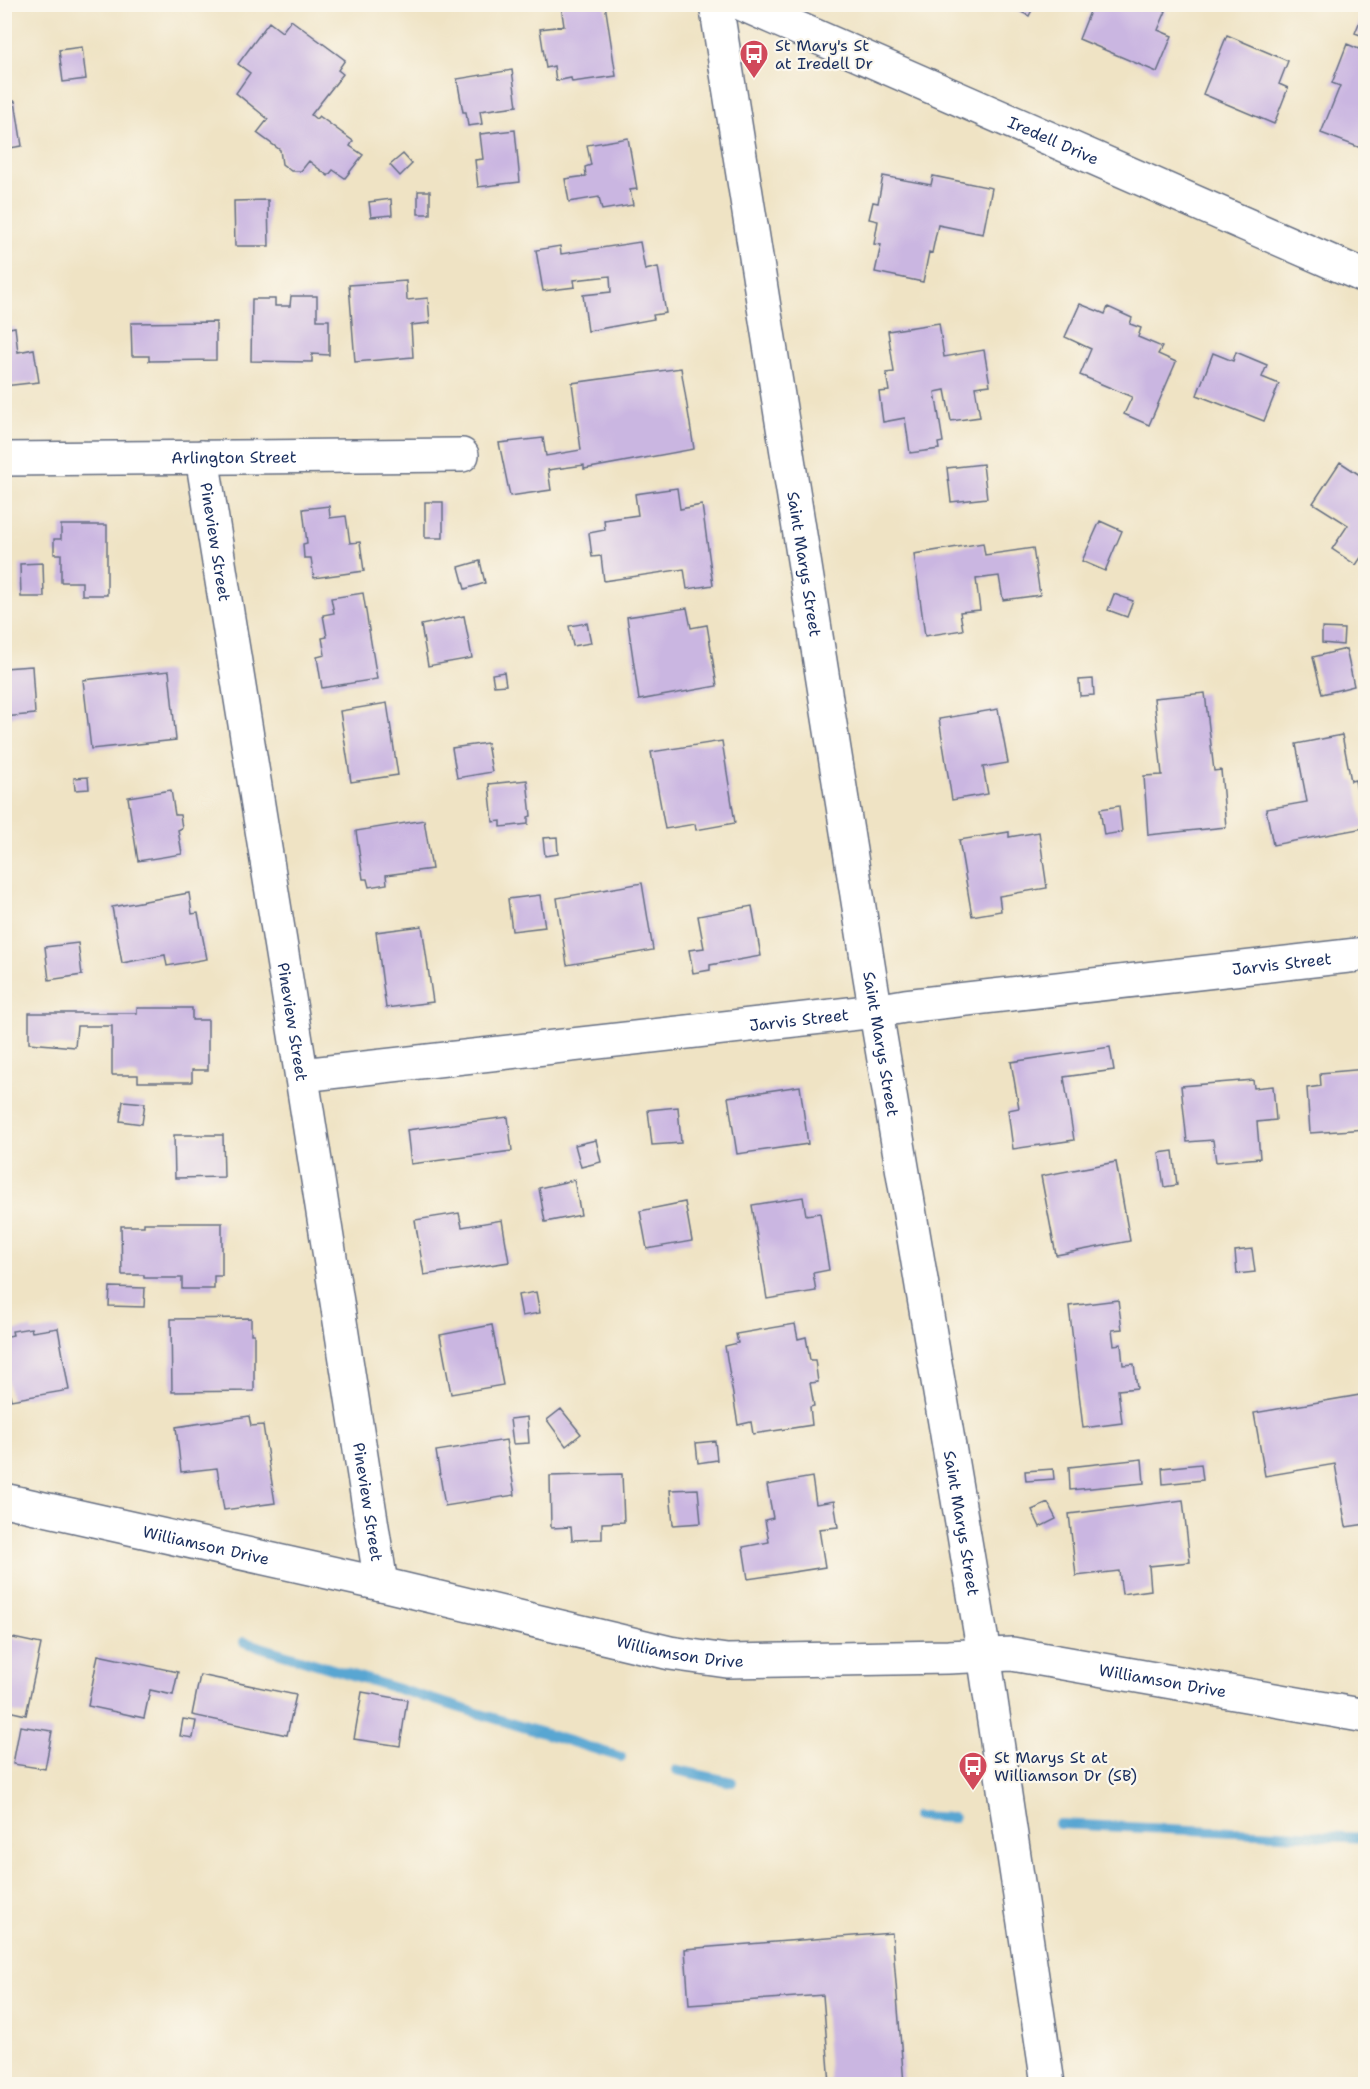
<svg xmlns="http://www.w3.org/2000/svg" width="1370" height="2089" font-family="'Shantell Sans',sans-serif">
<rect width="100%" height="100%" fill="#fbf7ec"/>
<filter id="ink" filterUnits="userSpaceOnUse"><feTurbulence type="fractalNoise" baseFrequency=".0167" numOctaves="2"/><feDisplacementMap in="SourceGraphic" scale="12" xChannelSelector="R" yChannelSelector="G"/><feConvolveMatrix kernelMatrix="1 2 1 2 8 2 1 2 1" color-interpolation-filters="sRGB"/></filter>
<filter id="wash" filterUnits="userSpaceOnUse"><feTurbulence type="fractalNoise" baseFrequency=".008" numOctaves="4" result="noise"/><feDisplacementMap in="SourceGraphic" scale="24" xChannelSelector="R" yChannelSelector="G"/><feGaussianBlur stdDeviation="1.35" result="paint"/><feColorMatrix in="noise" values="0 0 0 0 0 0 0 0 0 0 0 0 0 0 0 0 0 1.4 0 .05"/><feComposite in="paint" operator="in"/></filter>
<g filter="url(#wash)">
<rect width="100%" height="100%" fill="#efe3c4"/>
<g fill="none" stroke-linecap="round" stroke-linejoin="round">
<path stroke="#59a6d2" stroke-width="10" d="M244,1642L621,1757
M677,1770L732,1782
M916,1816L953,1818
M1059,1824L1366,1838"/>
</g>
<g id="blocks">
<path fill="#cab6e1" d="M570,4H605L616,76L572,82L571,78L556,81L554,66L546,68L540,29L564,26L561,6Z
M1005,4H1035L1029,16Z
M1093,4H1151L1166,11L1158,30L1172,36L1157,72L1079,39Z
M1366,6V37L1355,33Z
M291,20L345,60L338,70L343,74L311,115L316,119L319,116L353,141L350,146L363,155L345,178L333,170L328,176L309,161L301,171H291L282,164L280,150L257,133L268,119L236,93L250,73L238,64L269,22L282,32Z
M1227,35L1288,61L1279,84L1288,88L1274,124L1203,94Z
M1347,44L1366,52V150L1321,133L1340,86L1332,83Z
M82,47L86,79L63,82L59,50Z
M512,70L517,106L480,111L482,124L468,126L466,112H463L457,79Z
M15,101L22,146L4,149V103Z
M515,130L520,182L478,187L475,160L483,159L480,134Z
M628,138L637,189L630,190L633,205L602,210L599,197L569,202L565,179L586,176L585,167L591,165L587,145Z
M403,154L412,164L400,176L390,165Z
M883,176L931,185L933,176L992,188L983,234L938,225L932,253L929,252L923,282L875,272L881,245L874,244L878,221L869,219L873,202L878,203Z
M418,191H430V214H418Z
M391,199L392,215L371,217L369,202Z
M268,200L269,246H235L234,201Z
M640,242L645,270L658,267L666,313L653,315L654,319L588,331L583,295L611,292L610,276L574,280L575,287L543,291L536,250L560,246L561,254Z
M406,281L407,300L428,298L430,323L411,325L413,357L355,362L349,285Z
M291,296H317V320H329V355L312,354V362L251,361L252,299H275V306H290Z
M1080,304L1105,314L1108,307L1132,318L1130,324L1141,328L1138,337L1162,347L1158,354L1176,362L1149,425L1124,414L1132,397L1080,375L1091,349L1065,337Z
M216,322V360L149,361V356H132L131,323Z
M939,323L944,357L984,350L990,385L975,387L980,417L951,421L945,390L935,392L943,442L938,443L939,449L910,453L905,418L883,422L879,392L889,391L886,373L894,372L888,331Z
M15,327L18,352L34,349L39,382L4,386V329Z
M1236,352L1267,365L1262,377L1279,384L1264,421L1197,395L1213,353L1233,361Z
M681,368L694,449L584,469V465L548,470L551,490L510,496L499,443L543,438L546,456L581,450L572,383Z
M1340,462L1366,479V550L1356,565L1332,549L1348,525L1313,503Z
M983,464L987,498L951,502L947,468Z
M677,488L680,509L702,505L713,585L687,589L684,569L604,581L601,556L592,557L589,533L605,530L604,520L638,515L635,494Z
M425,502H443V538H425Z
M329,506L330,518L346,516L350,543L360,542L364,571L314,578L311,558H304L303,544L307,543L303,509Z
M1100,521L1122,531L1105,571L1082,561Z
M61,525H107V595H82V582H61V554H54V539H61Z
M983,543L985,555L1033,548L1040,595L1003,600L999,576L976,579L980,610L960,612L963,630L925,636L914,554Z
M480,561L485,583L465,589L459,567Z
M43,563L44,597H21L20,564Z
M363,593L377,679L322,688L317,657L325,655L322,638L327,637L323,615L334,613L331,598Z
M1114,594L1133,601L1127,617L1108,610Z
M687,608L691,628L707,625L717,686L639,700L627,617Z
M464,616L472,658L428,666L421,625Z
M587,623L591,643L573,646L569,626Z
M1322,628L1344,629L1343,645L1322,643Z
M1346,649L1354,686L1322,694L1313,657Z
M32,666L35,714L4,717V668Z
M169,671L176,740L91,749L83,680Z
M504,672L506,685L494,686L492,674Z
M1093,679L1094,695L1080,696L1079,680Z
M1205,693L1214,771L1221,770L1226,827L1148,835L1144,776L1162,775L1154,698Z
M387,703L398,775L351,782L340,711Z
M998,709L1008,763L983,767L988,794L952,800L939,719Z
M1342,735L1351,781L1355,780L1364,828L1273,845L1266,809L1307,802L1296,744Z
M722,741L735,823L696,830L695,824L665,829L651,752Z
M487,743L492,772L457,778L452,748Z
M88,777L89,789L75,790L74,778Z
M527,780L531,816L528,817V824L501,827V821L493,822L489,784Z
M171,790L175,815H180L182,828L178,830L182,854L138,861L128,797Z
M1119,806L1122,832L1104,835L1100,809Z
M424,820L432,869L386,875L387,884L369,887L367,879H363L356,831Z
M1009,832V837L1039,832L1047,888L999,896L1001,911L972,916L959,840Z
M557,837L558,854L545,856L543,838Z
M642,883L653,950L567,965L557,898Z
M189,893L192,914L198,913L207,959L167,966L165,955L122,963L112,907Z
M540,895L545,927L512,931L508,899Z
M752,906L761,956L710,965V970L693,973L689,950L704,948L698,916Z
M422,926L433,1002L386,1008L376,932Z
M78,943L82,975L49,980L45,947Z
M137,1008H192V1020H208V1070H192V1082H138V1075H112V1026H77L75,1047L29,1043V1013H137Z
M1110,1047L1114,1070L1064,1077L1074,1140L1013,1149L1008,1110L1019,1108L1011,1062Z
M1366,1069V1129L1310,1133L1307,1088L1321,1086L1320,1073Z
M1253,1080L1254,1088L1273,1086L1276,1120L1257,1122L1260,1158L1216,1162L1213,1140L1187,1142L1181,1086Z
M800,1086L808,1144L737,1154L728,1097Z
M123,1101L145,1103L142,1124L120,1121Z
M678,1107L681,1143L652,1145L648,1110Z
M508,1117L512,1151L411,1164L407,1130Z
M174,1135H223L224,1177L175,1178Z
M596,1140L601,1162L581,1167L575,1145Z
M1173,1151L1177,1185L1164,1187L1159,1153Z
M1116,1162L1130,1241L1056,1255L1041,1176Z
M574,1180L581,1215L545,1222L539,1188Z
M803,1197L806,1215L820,1213L829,1270L813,1273L816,1291L767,1299L752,1205Z
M685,1202L692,1241L647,1249L640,1211Z
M459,1213L462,1227L502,1220L509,1262L424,1275L415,1220Z
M144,1223H222V1276H214V1289H182V1278H144V1275H122L121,1226H144Z
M1252,1249L1255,1272L1237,1274L1235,1251Z
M110,1287L145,1288L144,1307L109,1306Z
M536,1292L540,1313L522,1316L518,1295Z
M1118,1300L1122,1329L1112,1330L1114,1345L1121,1344L1123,1365L1134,1364L1137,1388L1118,1390L1122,1423L1083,1428L1069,1306Z
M251,1318V1334H254V1391L172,1392L171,1319Z
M795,1324L798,1339L806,1337L810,1360H815L818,1382L810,1383L814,1406L810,1407L812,1425L753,1434L751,1422L738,1425L725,1346L738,1343L736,1334Z
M492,1325L503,1385L451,1394L440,1335Z
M31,1328L32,1332L58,1328L69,1390L11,1400L4,1362V1337L13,1335L12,1331Z
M1366,1394V1524L1346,1527L1335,1464L1265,1476L1254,1413Z
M561,1409L581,1434L566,1446L547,1420Z
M249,1416L251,1426L263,1425L275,1503L224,1510L217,1468L181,1472L176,1427Z
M527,1417L529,1443L513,1444L510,1419Z
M506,1440L515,1495L445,1506L436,1451Z
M715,1441L717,1460L698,1463L696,1443Z
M1142,1459L1144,1483L1070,1490L1069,1467Z
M1201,1464L1203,1480L1163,1484L1162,1468Z
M1053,1469L1054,1479L1026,1481L1025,1471Z
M622,1474L624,1522L602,1523V1539L572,1540L571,1527L551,1528L550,1476Z
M812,1477L816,1504L834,1501L838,1527L819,1529L825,1567L748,1579L743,1547L769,1542L765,1520L773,1518L767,1485Z
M698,1489L701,1523L673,1525L670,1490Z
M1183,1500L1190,1562L1149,1566L1151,1590L1122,1594L1119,1571L1076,1576L1069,1514Z
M1048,1503L1056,1519L1040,1527L1032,1510Z
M4,1636L41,1644L26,1715L8,1711L11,1697L4,1696Z
M98,1655L178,1672L173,1695L150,1690L144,1718L88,1706Z
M200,1675L296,1695L287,1735L192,1715Z
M362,1692L407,1700L400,1746L354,1739Z
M183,1719L196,1721L193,1738L180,1736Z
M20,1726L52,1731L45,1769L13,1764Z
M892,1933L904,2084H830L823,1995L689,2005L685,1949Z"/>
</g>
</g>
<g filter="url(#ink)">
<use href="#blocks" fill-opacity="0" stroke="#656e82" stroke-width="1.5"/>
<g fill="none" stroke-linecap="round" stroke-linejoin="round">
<g stroke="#656e82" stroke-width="36">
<g id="minor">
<path id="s1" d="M742,4L1366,277"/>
<path id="s2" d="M202,457L305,1097L381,1584"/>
<path id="s3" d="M4,459L462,455"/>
<path id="s4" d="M302,1075L876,1011L905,1006L1366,954"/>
<path id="s5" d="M4,1500L381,1584L670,1653L727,1661L948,1657L1012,1654L1366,1716"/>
</g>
</g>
<g stroke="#656e82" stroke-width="36">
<g id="major">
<path id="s6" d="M716,4L870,977L984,1654L1048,2084"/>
</g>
</g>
<use href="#minor" stroke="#fff" stroke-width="33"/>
<use href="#major" stroke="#fff" stroke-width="33"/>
</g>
</g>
<defs>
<g id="bus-pin" transform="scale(1.5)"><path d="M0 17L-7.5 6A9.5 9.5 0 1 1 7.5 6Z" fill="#d1495b" stroke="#fbf7ec"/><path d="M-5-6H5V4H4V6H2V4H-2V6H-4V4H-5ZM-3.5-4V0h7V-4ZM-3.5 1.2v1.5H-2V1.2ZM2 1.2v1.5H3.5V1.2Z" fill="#fff"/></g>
</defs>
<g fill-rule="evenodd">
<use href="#bus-pin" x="754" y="54"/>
<use href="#bus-pin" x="973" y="1766"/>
</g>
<g text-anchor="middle" stroke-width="4.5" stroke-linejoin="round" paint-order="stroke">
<g font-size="16" fill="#1b2f5e" stroke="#fbf7ec" text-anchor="start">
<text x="775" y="51">St Mary's St<tspan x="775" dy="18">at Iredell Dr</tspan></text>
<text x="994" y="1763">St Marys St at<tspan x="994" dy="18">Williamson Dr (SB)</tspan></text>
</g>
<g font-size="16" fill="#1b2f5e" stroke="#fbf7ec">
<text dy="6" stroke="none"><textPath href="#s1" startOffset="340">Iredell Drive</textPath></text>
<text dy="6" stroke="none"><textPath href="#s3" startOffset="230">Arlington Street</textPath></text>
<text dy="6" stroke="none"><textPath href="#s2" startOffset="86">Pineview Street</textPath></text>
<text dy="6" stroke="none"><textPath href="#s6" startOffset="567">Saint Marys Street</textPath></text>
<text dy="6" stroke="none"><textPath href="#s4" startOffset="986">Jarvis Street</textPath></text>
<text dy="6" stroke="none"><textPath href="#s4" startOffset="500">Jarvis Street</textPath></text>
<text dy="6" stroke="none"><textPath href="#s2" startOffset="572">Pineview Street</textPath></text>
<text dy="6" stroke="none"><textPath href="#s6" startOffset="1053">Saint Marys Street</textPath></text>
<text dy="6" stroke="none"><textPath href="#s2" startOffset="1058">Pineview Street</textPath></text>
<text dy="6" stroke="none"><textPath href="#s6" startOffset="1539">Saint Marys Street</textPath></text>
<text dy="6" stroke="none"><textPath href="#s5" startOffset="207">Williamson Drive</textPath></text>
<text dy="6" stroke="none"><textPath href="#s5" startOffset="693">Williamson Drive</textPath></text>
<text dy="6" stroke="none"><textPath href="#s5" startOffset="1179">Williamson Drive</textPath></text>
</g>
</g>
<rect width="1370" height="2089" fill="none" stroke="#fbf7ec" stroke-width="24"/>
</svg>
